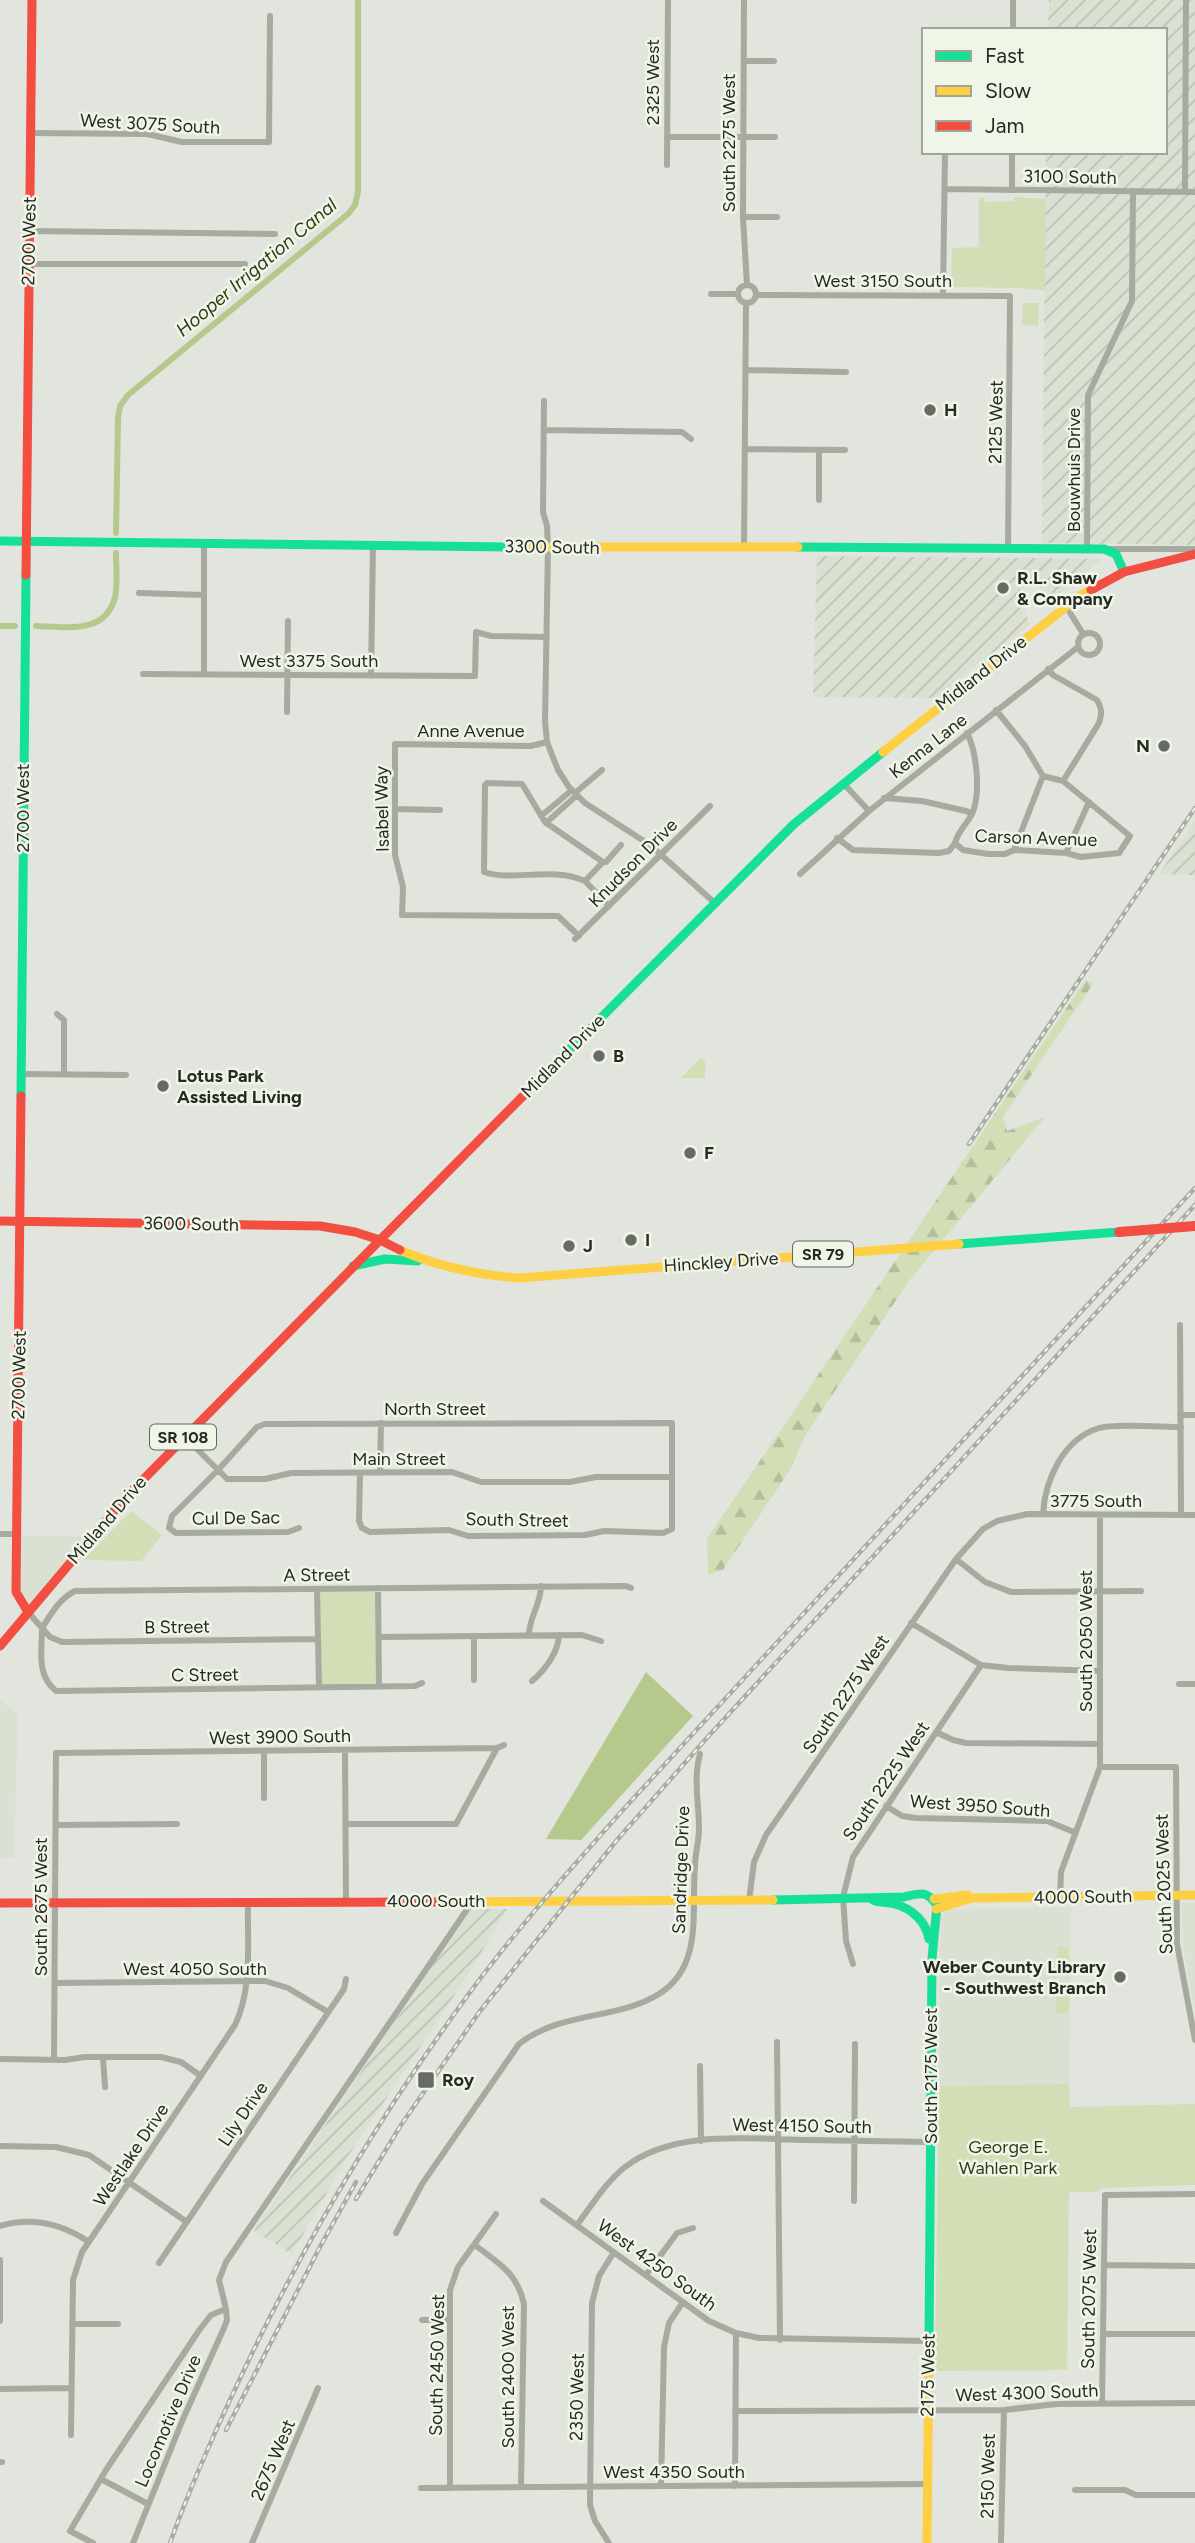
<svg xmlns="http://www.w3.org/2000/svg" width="1195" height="2543" font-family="Figtree,sans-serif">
<defs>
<pattern id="industrial-furrows" width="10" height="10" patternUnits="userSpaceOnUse" patternTransform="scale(1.75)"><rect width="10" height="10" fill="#dbe1d2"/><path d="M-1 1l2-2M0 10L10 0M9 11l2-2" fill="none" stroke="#bcc1b4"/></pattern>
<pattern id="forest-firs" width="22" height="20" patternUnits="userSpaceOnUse" patternTransform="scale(1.75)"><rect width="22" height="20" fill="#d1deb6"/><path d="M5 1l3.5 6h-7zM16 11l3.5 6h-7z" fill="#b3be9c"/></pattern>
</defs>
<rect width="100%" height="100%" fill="#e2e4de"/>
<path fill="#dbe1d2" d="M20,1536H93L19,1618Z
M0,1699L18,1715L14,1858H0Z
M1181,1903H1195V2013L1183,1947Z
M1071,1907L1069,2084L939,2086L940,1916L948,1909Z"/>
<path fill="url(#industrial-furrows)" d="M1049,0H1195V545L1042,543L1046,152H1165V30H1048Z
M817,556L1102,559L1052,600L1036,583L1020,584L1021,601L1030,625L967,672L939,698L813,697Z
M1195,821V875L1159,874Z
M470,1909H507L469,1973L345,2161L292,2254L254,2231Z"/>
<path fill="url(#forest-firs)" d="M1086,979L1093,984L1003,1117L1007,1131L1045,1117L909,1281L820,1413L805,1436L790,1470L723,1570L708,1575L707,1539Z"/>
<path fill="#d1deb6" d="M1014,197L1046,199L1045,291L1019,288L951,287L952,248L979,247V198H984L985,202L1014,201Z
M1023,303H1039L1038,326L1022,325Z
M701,1057L705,1061V1078H681Z
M131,1511L162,1535L141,1561L83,1560Z
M319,1591L377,1592V1684L320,1685Z
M1057,1947H1069V1968H1057Z
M1056,1993H1069V2013H1056Z
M1069,2084L1070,2107L1195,2104V2185L1102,2188L1097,2192H1069L1067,2370L935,2371L939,2086Z"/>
<path fill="#b6c98d" d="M646,1672L693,1716L581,1840L546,1839Z"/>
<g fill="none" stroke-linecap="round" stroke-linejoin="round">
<path stroke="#b6c98d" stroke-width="6" d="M116,533L118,418L120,406L128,395L348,214L355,205L358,192V0
M0,626H15
M36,626C65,627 106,635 115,597C118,584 116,567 116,553"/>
<path stroke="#a6aa9f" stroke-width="6" d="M744,0L743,217L747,285
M1013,30V0
M744,61H774
M30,133L147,134L182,142H269L270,16
M667,137H775
M667,165L668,0
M945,189L1195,192
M1012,190V152
M1185,192L1186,0
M743,217H777
M29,231L275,234
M28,264H245
M738 294a9 9 0 1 1 18 0a9 9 0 1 1-18 0Z
M711,294H738
M756,295L1010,296L1008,548
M943,295L945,152
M747,370L846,372
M544,401L543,512L547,526L548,547L545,721L547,742L558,770L569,787L585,803L650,845L716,904
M544,430L682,432L691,439
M746,449L845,450
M819,451V500
M744,547L746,303
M1087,549L1088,395L1132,301L1133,191
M1109,549H1195
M139,593L204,595
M1066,606L1083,634
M1078 644a11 11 0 1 1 22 0a11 11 0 1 1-22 0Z
M1048,669L1053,675L1097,700C1102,709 1102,714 1099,723L1063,781
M143,674L475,676L476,632L491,636L547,637
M204,674V544
M371,676L373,545
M287,712L288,621
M547,742L531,746L395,744V855L403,887L402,915L558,916L579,936
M487,783L522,784L545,822L603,862L585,881C552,866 513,882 484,872L485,785Z
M843,783L869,811
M575,793L602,770
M884,798L922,801L966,811L972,814
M396,809L440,810
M541,816L572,790
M546,823L577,795
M837,838L853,850L939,853L949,851L955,843L963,850L988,854H1005L1014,850L1066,853L1081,857L1119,853L1130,836L1063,781L1043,776L1025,746L996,710
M955,843C958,831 967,824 972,814C981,794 977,752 967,733
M1014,850L1043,776
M1066,853L1089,802
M603,862H606L621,845
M800,874L869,811L1078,647
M585,881L609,906
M575,939L710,806
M57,1014L64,1020V1074
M20,1074L126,1075
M1180,1325L1181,1515
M1180,1415H1195
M182,1438L195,1447L227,1479H265L291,1473L452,1472L481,1482H570L596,1477H672
M380,1473L381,1423
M1043,1514C1045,1480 1063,1439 1099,1428C1113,1423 1163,1427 1181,1427
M299,1528L288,1532L176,1533L169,1528L172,1516L218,1470L257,1427L265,1424L672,1423V1529L663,1533L604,1531L585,1535L468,1536L449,1530L370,1532L362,1528L359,1521L360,1473
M0,1534H17
M956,1559L985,1582L1011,1592L1141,1591
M378,1588L379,1686
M317,1589L319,1687
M28,1612L42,1628C51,1614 59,1599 75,1591L626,1586L631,1588
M911,1623L981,1665L1008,1668L1100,1671
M42,1628C42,1651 36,1675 56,1691L415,1686L422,1683
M42,1628L50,1637L62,1642L318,1639
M529,1635C529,1617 541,1604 541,1586
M379,1637L582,1635L601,1641
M474,1680V1636
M532,1681C545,1670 558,1653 559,1635
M1179,1684H1195
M936,1732L953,1740L966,1743L1100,1744
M345,1750L346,1901
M1100,1767H1176L1177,1944L1195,2040
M264,1798V1751
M886,1806L902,1816L916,1818L1047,1821L1074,1832
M346,1824H456L497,1748
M56,1825L177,1824
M1060,1897L1061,1872L1100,1767V1515
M749,1901L754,1862L766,1835L956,1559L983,1529L997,1521L1027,1514L1195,1515
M853,1964L846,1941L843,1897L853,1857L981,1665
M55,1983L265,1981L288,1988L328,2012
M777,2042L780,2340
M103,2057L105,2087
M0,2059L65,2060L85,2057H161L181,2062L201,2076
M54,2060L56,1753L497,1748L504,1745
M700,2066L701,2141
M0,2146L56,2147L89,2155L187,2222
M543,2201L709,2321L736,2333L759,2338L929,2341
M854,2201L855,2044
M577,2225C592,2205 605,2183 625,2167C674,2129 749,2139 807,2140C848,2141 890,2141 931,2142
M0,2226C33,2216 62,2224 89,2242
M396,2233L422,2184L519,2044C561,2011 617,2020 659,1994C704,1966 691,1910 695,1866C695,1854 699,1841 699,1829C699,1803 693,1779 700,1754
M475,2245C498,2263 517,2272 524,2304L521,2487
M0,2260V2321
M159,2263L344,1989L346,1979
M1104,2265L1195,2266
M646,2275L677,2233L693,2228
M422,2320H450
M72,2324H118
M1103,2334H1195
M0,2389L71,2388
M1102,2404L1105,2195L1195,2194
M735,2411L1004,2410L1056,2404L1195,2403
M71,2435L73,2280L82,2252L235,2025C253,1987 247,1943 248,1901
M0,2462H2
M101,2479L148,2504
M661,2486L664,2347L669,2323L683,2302
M735,2486L736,2333
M421,2488L927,2484
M450,2488V2290L458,2267L496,2214
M1075,2490H1125L1136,2495H1195
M93,2543L70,2531L106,2470L200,2329L211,2315L226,2309L219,2280L226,2262L466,1911L468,1901
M133,2543L183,2419L224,2328L227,2320L226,2309
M252,2543L318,2388
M609,2543L595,2521L590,2505L592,2303L599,2276L614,2252
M1001,2543L1004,2410"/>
<path stroke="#16e098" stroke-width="9" d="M0,541L514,547
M798,547L1104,549L1116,554L1124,572
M524,1095L794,824L883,752
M21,1096L26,575
M959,1244L1119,1232
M353,1266L385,1259L418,1261
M773,1900L904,1897C921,1893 926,1890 937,1905L932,1959L929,2343
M873,1900C880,1903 888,1902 895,1904C913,1909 926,1922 929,1939"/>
<path stroke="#ffcf43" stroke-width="9" d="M514,547H798
M883,752L1081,595L1091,590
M400,1250C439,1267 477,1275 519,1278L959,1244
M934,1899L967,1895L972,1898
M444,1902L773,1900
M936,1909L972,1898L1195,1895
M927,2543L929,2343"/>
<path stroke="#f24e42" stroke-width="9" d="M26,575L32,0
M1091,590L1124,572L1195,554
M21,1096L16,1592L28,1612
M0,1221L320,1226L355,1232L380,1240L524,1095
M0,1646L125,1498L380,1240L400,1250
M0,1903L444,1902"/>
<g stroke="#a9aca4" stroke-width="4.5">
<path id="rail" d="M969,1144L1195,808
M356,2199L401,2125L480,2011L617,1840L705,1740L1195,1205
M226,2430L321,2245L356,2182
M170,2543C189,2490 212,2438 236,2387C300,2249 378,2118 468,1995C515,1931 568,1872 621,1812L1195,1188"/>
</g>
<use href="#rail" stroke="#f0f6e7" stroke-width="2" stroke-dasharray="5" stroke-linecap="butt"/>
<path stroke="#f24e42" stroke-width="10" d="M1119,1232L1195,1226"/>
</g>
<g fill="#686a65" stroke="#f0f6e7" stroke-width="2.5">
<circle cx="930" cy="410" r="7"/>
<circle cx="1003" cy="588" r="7"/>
<circle cx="1164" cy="746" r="7"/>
<circle cx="599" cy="1056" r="7"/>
<circle cx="163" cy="1086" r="7"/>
<circle cx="690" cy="1153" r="7"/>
<circle cx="631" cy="1240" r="7"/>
<circle cx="569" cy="1246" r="7"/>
<circle cx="1120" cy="1977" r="7"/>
<rect x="417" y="2071" width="18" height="18" rx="3.5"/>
</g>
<g text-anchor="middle" stroke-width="5" stroke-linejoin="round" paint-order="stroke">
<g fill="#f0f6e7" stroke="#63665e" stroke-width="2">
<rect x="793" y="1241.5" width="60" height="25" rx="5"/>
<rect x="150" y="1424.5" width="66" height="25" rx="5"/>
</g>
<g font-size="16" font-weight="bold" fill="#272924">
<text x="823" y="1260">SR 79</text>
<text x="183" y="1443">SR 108</text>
</g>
<g font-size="18" fill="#272924" stroke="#f0f6e7">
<text transform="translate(653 82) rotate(-90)" y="6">2325 West</text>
<text transform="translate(150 124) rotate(3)" y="6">West 3075 South</text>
<text transform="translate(729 143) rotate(-90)" y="6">South 2275 West</text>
<text transform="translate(1070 177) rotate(1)" y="6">3100 South</text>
<text transform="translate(29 241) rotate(-89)" y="6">2700 West</text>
<text x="883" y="287">West 3150 South</text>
<text transform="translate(996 422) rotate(-89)" y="6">2125 West</text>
<text transform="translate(1074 470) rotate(-90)" y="6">Bouwhuis Drive</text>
<text transform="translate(552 547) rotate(1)" y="6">3300 South</text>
<text x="309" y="667">West 3375 South</text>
<text transform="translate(981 673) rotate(-38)" y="6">Midland Drive</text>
<text x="471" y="737">Anne Avenue</text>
<text transform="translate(928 746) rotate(-38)" y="6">Kenna Lane</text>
<text transform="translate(23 808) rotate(-90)" y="6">2700 West</text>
<text transform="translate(382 809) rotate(-91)" y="6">Isabel Way</text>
<text transform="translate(1036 838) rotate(2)" y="6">Carson Avenue</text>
<text transform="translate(633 863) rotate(-45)" y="6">Knudson Drive</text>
<text transform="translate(563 1056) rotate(-45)" y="6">Midland Drive</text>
<text transform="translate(191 1224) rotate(1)" y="6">3600 South</text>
<text transform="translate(721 1262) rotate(-4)" y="6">Hinckley Drive</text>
<text transform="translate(19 1375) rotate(-89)" y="6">2700 West</text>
<text x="435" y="1415">North Street</text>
<text x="399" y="1465">Main Street</text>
<text x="1096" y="1507">3775 South</text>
<text transform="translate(236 1518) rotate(-1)" y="6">Cul De Sac</text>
<text transform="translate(107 1520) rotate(-49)" y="6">Midland Drive</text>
<text transform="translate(517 1520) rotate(1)" y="6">South Street</text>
<text transform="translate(317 1575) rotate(-1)" y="6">A Street</text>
<text transform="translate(177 1627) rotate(-1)" y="6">B Street</text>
<text transform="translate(1086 1641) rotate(-90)" y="6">South 2050 West</text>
<text transform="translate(205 1675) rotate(-1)" y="6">C Street</text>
<text transform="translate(846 1694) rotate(-56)" y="6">South 2275 West</text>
<text transform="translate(280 1737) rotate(-1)" y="6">West 3900 South</text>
<text transform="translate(886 1781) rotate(-56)" y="6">South 2225 West</text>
<text transform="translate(980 1806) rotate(4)" y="6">West 3950 South</text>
<text transform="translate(681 1870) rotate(-88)" y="6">Sandridge Drive</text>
<text transform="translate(1164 1884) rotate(-92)" y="6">South 2025 West</text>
<text transform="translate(1083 1897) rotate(-1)" y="6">4000 South</text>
<text x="436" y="1907">4000 South</text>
<text transform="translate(41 1907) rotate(-90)" y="6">South 2675 West</text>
<text x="195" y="1975">West 4050 South</text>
<text transform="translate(931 2076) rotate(-90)" y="6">South 2175 West</text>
<text transform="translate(243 2114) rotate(-56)" y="6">Lily Drive</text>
<text transform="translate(802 2126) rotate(1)" y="6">West 4150 South</text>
<text transform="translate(131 2155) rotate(-56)" y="6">Westlake Drive</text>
<text transform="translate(657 2265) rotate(36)" y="6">West 4250 South</text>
<text transform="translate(1089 2299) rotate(-89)" y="6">South 2075 West</text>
<text transform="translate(437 2365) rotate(-89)" y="6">South 2450 West</text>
<text transform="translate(928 2375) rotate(-89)" y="6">2175 West</text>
<text transform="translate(508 2377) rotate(-90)" y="6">South 2400 West</text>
<text transform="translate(1027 2393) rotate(-2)" y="6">West 4300 South</text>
<text transform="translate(577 2397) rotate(-89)" y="6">2350 West</text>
<text transform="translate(168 2421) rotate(-67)" y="6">Locomotive Drive</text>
<text transform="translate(273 2460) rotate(-67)" y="6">2675 West</text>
<text x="674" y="2478">West 4350 South</text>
<text transform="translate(988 2476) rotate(-89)" y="6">2150 West</text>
</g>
<g font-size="18" font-weight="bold" fill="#272924" stroke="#f0f6e7" text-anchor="start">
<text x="944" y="416">H</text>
<text x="1017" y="584">R.L. Shaw<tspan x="1017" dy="21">&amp; Company</tspan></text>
<text x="1150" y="752" text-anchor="end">N</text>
<text x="613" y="1062">B</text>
<text x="177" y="1082">Lotus Park<tspan x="177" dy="21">Assisted Living</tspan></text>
<text x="704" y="1159">F</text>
<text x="645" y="1246">I</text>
<text x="583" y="1252">J</text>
<text x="1106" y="1973" text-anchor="end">Weber County Library<tspan x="1106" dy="21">- Southwest Branch</tspan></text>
<text x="442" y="2086">Roy</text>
</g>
<g font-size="18" fill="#323c19" stroke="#f0f6e7">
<text x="1008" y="2153">George E.<tspan x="1008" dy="21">Wahlen Park</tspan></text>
</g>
<g font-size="19" font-style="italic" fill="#313b18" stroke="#f0f6e7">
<text transform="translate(256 267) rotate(-40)" y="7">Hooper Irrigation Canal</text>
</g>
</g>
<rect x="922" y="28" width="245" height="126" fill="#f0f6e7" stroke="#a0a499" stroke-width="2"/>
<rect x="936" y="51" width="35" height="10" fill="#16e098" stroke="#a0a499" stroke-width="2"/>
<text x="985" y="63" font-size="21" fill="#272924">Fast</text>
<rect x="936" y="86" width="35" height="10" fill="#ffcf43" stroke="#a0a499" stroke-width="2"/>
<text x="985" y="98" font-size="21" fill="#272924">Slow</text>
<rect x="936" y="121" width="35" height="10" fill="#f24e42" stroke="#a0a499" stroke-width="2"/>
<text x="985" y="133" font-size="21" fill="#272924">Jam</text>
</svg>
